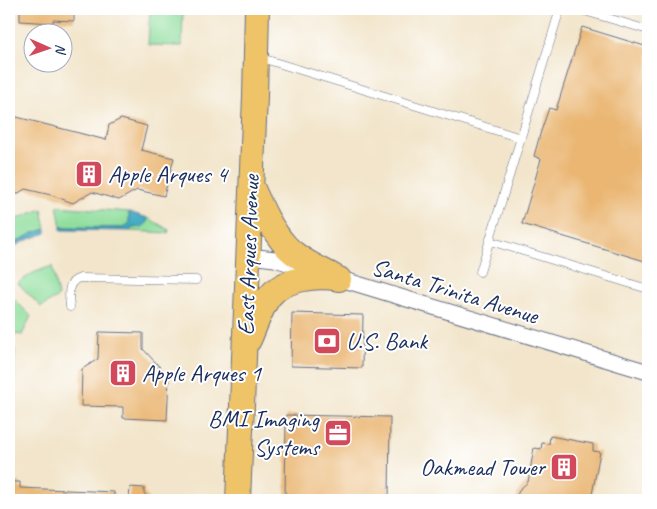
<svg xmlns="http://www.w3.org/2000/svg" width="657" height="509" font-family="Caveat,sans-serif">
<rect width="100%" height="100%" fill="#fff"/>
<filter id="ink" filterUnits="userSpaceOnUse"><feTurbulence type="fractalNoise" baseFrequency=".02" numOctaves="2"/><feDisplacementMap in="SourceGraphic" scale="10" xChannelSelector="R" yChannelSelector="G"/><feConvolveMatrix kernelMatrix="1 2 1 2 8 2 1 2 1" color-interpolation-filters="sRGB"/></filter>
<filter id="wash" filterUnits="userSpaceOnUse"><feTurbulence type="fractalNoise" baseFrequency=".0096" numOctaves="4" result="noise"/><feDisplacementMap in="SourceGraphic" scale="20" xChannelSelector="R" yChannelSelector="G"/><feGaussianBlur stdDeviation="1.12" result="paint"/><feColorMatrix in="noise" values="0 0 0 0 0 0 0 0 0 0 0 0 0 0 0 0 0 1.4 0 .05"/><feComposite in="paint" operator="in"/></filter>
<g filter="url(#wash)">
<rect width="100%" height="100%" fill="#f2e5cb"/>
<path fill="#90de9d" stroke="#56867e" d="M150,9H183L182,46L148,45Z
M57,206L129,212V223L124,228L61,227Z
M42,209L46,229L33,233L9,246V222Z
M148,218L169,230L168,233L130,231L131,228L146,224Z
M52,266L58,297L41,307L18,283L33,273Z
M9,294L31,316L22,335L9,333Z
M9,349H15L12,416H9Z"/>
<path fill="#41a8c1" stroke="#2e6c90" d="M129,212L148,218L146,224L142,227L132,228L130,231L61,230V227L124,228L129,223Z
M46,229V233L24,241L9,250V246L33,233Z"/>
<g id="blocks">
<path fill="#eab672" d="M20,9H74V21L53,20V23L20,21Z
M582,27L648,47V262L522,224L541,159L534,156L541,131L549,108L556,110Z
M9,115L106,140L109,125L121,119L147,126L141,150L174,158L164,196L137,190L119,200L92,192L73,203L51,195L25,189L9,199Z
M292,313L363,315L362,368L291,366Z
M99,332L143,333V349L169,377L167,420L123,418V407L81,406L82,369L98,359Z
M286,415L390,417L389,500H285Z
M550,436L593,444V451L600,452L591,500H517V495L520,489L528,482L534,448L541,449L542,443L549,444Z
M9,482H20V488L114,492V500H9Z
M130,487L144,488V493L150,500H129Z"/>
</g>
</g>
<g filter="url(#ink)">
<use href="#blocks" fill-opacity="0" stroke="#666f84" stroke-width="1"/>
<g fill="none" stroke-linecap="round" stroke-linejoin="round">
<g stroke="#666f84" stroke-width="9">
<path id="service" d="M578,9L648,30
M258,57L521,138
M490,241L648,289
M480,272L560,9
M70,307C69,295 66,282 80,278L196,280"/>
</g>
<g stroke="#666f84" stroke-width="17">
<path id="minor" d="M248,256L275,259L307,269
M331,276L648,372"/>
</g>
<g stroke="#666f84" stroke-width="26">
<path id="primary" d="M253,189C262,209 271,229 286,246C299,260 319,268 335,277
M249,340C255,327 261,308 269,297C283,278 318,275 339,279
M238,500L255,97L257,9"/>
</g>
<use href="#service" stroke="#fff" stroke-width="8"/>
<use href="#minor" stroke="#fff" stroke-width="15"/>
<use href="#primary" stroke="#efc469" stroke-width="24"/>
</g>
</g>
<defs>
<g id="building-square" transform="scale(1.4375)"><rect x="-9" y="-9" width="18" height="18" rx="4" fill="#d1495b" stroke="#fff"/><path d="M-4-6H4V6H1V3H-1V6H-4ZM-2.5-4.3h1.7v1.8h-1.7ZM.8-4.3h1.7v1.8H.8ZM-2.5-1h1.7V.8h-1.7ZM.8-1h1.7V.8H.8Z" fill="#fff"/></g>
<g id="bank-square" transform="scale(1.4375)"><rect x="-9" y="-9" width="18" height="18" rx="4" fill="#d1495b" stroke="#fff"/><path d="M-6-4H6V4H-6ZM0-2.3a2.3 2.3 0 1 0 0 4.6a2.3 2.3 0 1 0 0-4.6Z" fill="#fff"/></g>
<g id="office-square" transform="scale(1.4375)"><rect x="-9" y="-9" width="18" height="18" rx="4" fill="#d1495b" stroke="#fff"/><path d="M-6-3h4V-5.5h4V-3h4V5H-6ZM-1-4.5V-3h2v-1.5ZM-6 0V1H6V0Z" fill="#fff"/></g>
</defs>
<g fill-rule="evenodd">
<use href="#building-square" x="89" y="174"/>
<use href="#bank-square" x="327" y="341"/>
<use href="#building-square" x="123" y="373"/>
<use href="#office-square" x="338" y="433"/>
<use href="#building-square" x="564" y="467"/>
</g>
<g text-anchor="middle" stroke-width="4" stroke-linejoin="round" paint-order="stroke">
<g font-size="24" fill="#1b2f5e" stroke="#fff" text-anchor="start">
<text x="108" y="182">Apple Arques 4</text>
<text x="346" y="349">U.S. Bank</text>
<text x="142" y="381">Apple Arques 1</text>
<text x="319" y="427" text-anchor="end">BMI Imaging<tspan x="319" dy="28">Systems</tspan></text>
<text x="545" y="475" text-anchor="end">Oakmead Tower</text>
</g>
<g font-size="24" fill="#1b2f5e" stroke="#fff">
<text transform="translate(248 255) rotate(-88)" y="8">East Arques Avenue</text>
<text transform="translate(455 291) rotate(17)" y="8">Santa Trinita Avenue</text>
</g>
</g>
<rect width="657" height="509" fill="none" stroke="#fff" stroke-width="30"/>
<g transform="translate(48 48) rotate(92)"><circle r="24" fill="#ffffff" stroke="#a4acbf"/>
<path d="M0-4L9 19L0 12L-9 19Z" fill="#d1495b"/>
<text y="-8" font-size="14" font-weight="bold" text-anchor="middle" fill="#1b2f5e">N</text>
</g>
</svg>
